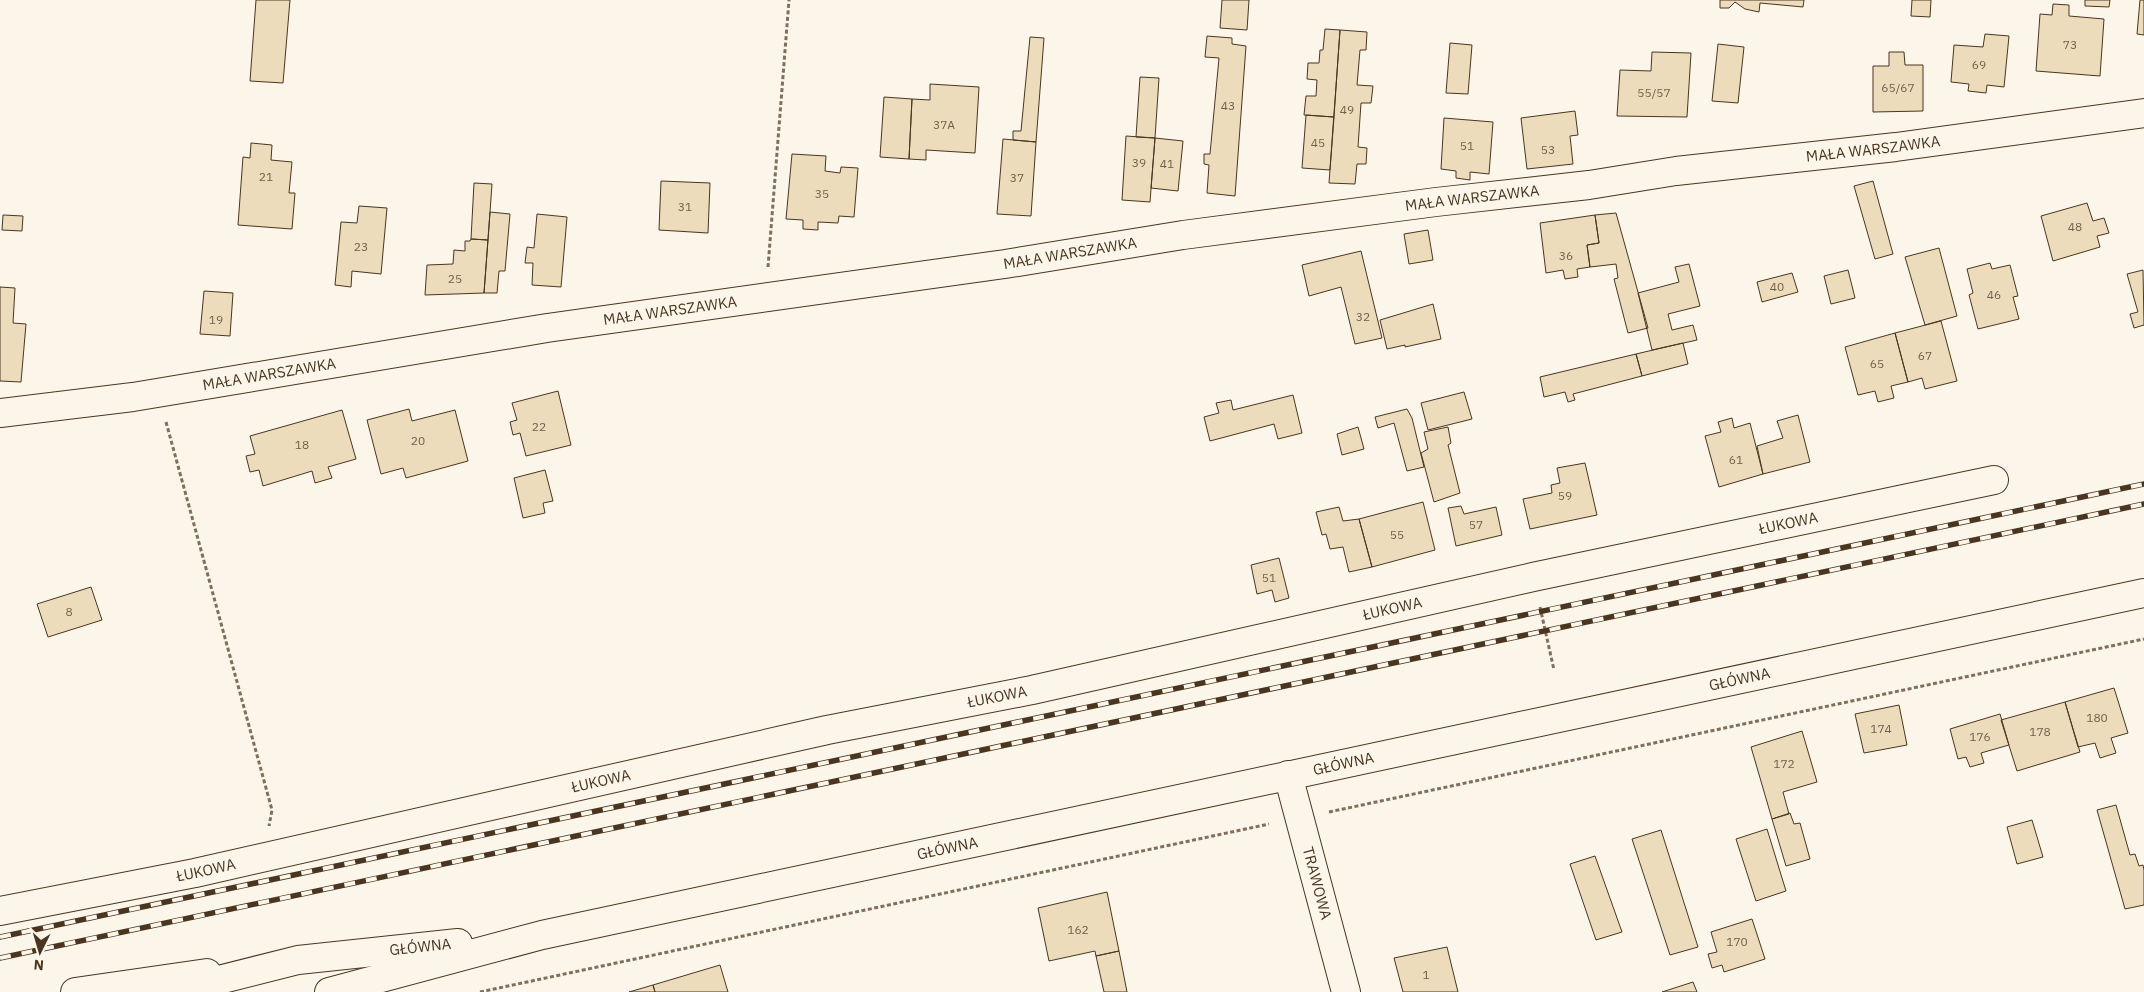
<svg xmlns="http://www.w3.org/2000/svg" width="2144" height="992" font-family="'IBM Plex Sans',sans-serif">
<rect width="100%" height="100%" fill="#fbf6e9"/>
<path fill="#ecdcbc" stroke="#4a3520" d="M256,0H290L283,83L250,81Z
M1222,0H1249L1247,30L1220,28Z
M1720,0H1804L1803,7L1760,3L1759,12L1745,9L1735,2L1729,8H1720Z
M1912,0H1931L1930,17L1911,16Z
M2085,0H2110L2109,7L2085,6Z
M2140,0H2144V35L2137,34Z
M2053,4L2069,5V16L2104,19L2100,76L2036,71L2040,14L2052,15Z
M1325,29L1340,30L1334,117L1304,115L1306,96H1316L1317,80L1307,79L1308,63H1319L1320,50H1323Z
M1340,30L1367,32L1366,50H1360L1357,85L1373,86L1371,103H1361L1358,147L1367,148L1366,164H1357L1355,184L1329,183Z
M1985,34L2009,36L2004,87L1987,85L1986,93L1968,91L1969,84L1951,82L1954,45L1983,47Z
M1207,36L1232,38V44L1246,46L1235,196L1207,193L1209,165L1204,164V154H1210L1219,58L1205,57Z
M1030,37L1044,38L1036,142L1013,140V131H1021Z
M1450,43L1472,45L1468,94L1446,93Z
M1718,44L1744,47L1738,103L1712,101Z
M1652,52L1691,53L1687,117L1617,116L1620,70L1651,71Z
M1889,52H1904L1905,65H1923V111L1873,112V66H1889Z
M1140,77L1159,78L1155,138L1136,137Z
M930,84L979,87L975,153L926,150V160L909,159L912,99L930,100Z
M884,97L912,99L909,159L880,157Z
M1575,111L1578,135L1570,136L1573,164L1527,169L1521,118Z
M1306,115L1334,117L1330,170L1302,168Z
M1444,118L1493,122L1489,174L1470,172V180L1456,178V171L1441,169Z
M1126,136L1155,138L1150,202L1122,200Z
M1155,138L1183,141L1178,191L1151,188Z
M1003,139L1036,142L1031,216L997,214Z
M251,143L272,145L271,160L292,162L289,193H295L292,229L238,225L243,157L250,158Z
M792,154L826,156L825,171L840,173L841,167L858,168L854,217L839,216L838,223L818,222V230L803,229V220L786,219Z
M661,181L710,183L708,233L659,230Z
M1873,181L1893,254L1875,259L1854,186Z
M474,183L492,184L488,240L471,239Z
M2087,203L2093,221L2104,218L2109,233L2097,236L2100,247L2053,261L2041,216Z
M359,206L387,208L381,274L352,271L351,287L335,285L341,222L357,223Z
M490,212L510,214L505,271H499L497,293H484Z
M1616,213L1648,328L1628,333L1614,279L1618,278L1616,264L1590,267L1587,245L1599,243L1595,215Z
M537,214L567,217L561,287L532,285L533,263H525L527,247L534,248Z
M3,215L23,216L22,231L2,230Z
M1595,215L1599,243L1587,245L1590,267L1577,269L1578,277L1565,279L1563,270L1546,273L1540,223Z
M1428,230L1433,260L1409,264L1404,234Z
M471,239L488,240L484,293L425,295L427,265L453,264L454,250L465,251V241H470Z
M1939,248L1957,316L1925,325L1905,257Z
M1361,251L1382,338L1355,344L1341,287L1309,296L1302,265Z
M1990,263L1992,269L2010,265L2018,296L2013,297L2019,319L1978,329L1969,295L1973,293L1967,269Z
M1689,264L1700,306L1668,314L1672,330L1693,325L1697,340L1652,350L1638,293L1679,282L1675,267Z
M1848,270L1855,298L1831,304L1824,276Z
M2143,270L2144,325L2134,328L2130,314L2138,312L2127,274Z
M1792,273L1798,292L1762,302L1757,282Z
M0,287L15,288L13,323L26,324L21,382L0,381Z
M204,291L233,293L230,336L200,334Z
M1433,304L1441,339L1405,347V345L1387,349L1380,320Z
M1941,321L1957,381L1925,389L1922,378L1908,382L1895,333Z
M1895,333L1908,382L1891,386L1894,398L1878,402L1875,391L1858,395L1845,347Z
M1683,343L1688,364L1642,376L1636,354Z
M1636,354L1642,376L1573,394L1575,400L1568,402L1565,392L1544,397L1540,377Z
M558,391L571,445L526,456L520,433L513,435L510,422L517,420L512,403Z
M1464,392L1472,419L1428,430L1421,403Z
M1293,395L1302,433L1278,439L1274,424L1210,441L1204,417L1219,413L1216,403L1231,400L1233,410Z
M409,409L412,421L455,410L468,461L406,478L403,468L381,474L367,420Z
M1407,409L1412,418L1424,467L1407,471L1394,423L1378,428L1375,417Z
M342,410L356,459L328,467L332,478L315,483L312,471L263,486L259,470L250,472L246,456L255,454L250,436Z
M1798,415L1810,462L1763,474L1757,446L1783,438L1777,421Z
M1732,418L1734,428L1750,423L1763,474L1719,487L1705,436L1721,432L1718,422Z
M1358,427L1364,449L1342,455L1337,434Z
M1448,427L1451,443L1448,445L1460,493L1434,502L1421,453L1428,449L1424,432Z
M1585,463L1597,515L1530,529L1523,499L1552,493L1551,485L1560,483L1557,468Z
M545,470L553,501L543,503L545,513L523,518L514,478Z
M1423,502L1435,550L1372,567L1359,519Z
M1461,506L1464,514L1496,507L1502,535L1456,546L1448,508Z
M1339,507L1343,521L1359,519L1372,567L1349,572L1343,547L1330,549L1326,534L1322,535L1316,512Z
M1279,558L1289,598L1275,602L1272,590L1257,594L1251,565Z
M91,587L102,620L48,637L37,604Z
M2114,688L2128,733L2111,738L2116,753L2100,758L2095,743L2078,747L2065,702Z
M2065,702L2080,752L2017,771L2001,720Z
M1899,705L1907,745L1864,753L1855,714Z
M2000,714L2009,745L1981,753L1984,763L1970,767L1966,757L1958,759L1950,729Z
M1802,731L1817,782L1783,792L1789,814L1772,819L1751,747Z
M2116,805L2130,855L2135,854L2139,866L2143,865L2144,870V905L2125,909L2097,810Z
M1790,813L1794,824L1800,823L1810,859L1786,866L1772,819Z
M2032,820L2043,857L2017,864L2007,827Z
M1767,829L1786,891L1756,901L1736,839Z
M1661,830L1698,947L1670,955L1632,839Z
M1595,856L1622,932L1596,940L1570,864Z
M1107,892L1119,951L1096,956L1095,951L1049,961L1038,908Z
M1752,919L1765,959L1724,972L1722,965L1712,968L1708,954L1717,952L1711,932Z
M1447,947L1458,992H1403L1394,958Z
M1119,951L1127,992H1104L1096,956Z
M720,965L728,992H655L653,985Z
M1693,982L1697,992H1662Z
M653,985L655,992H629Z"/>
<g fill="none" stroke-linecap="round" stroke-linejoin="round">
<g stroke="#4a3520" stroke-width="30">
<g id="minor">
<path id="s1" d="M0,413L133,397L547,328L1005,264L1183,235L1436,202L1589,185L1676,171L1896,147L2144,113"/>
<path id="s2" d="M1288,775L1346,992"/>
<path id="s3" d="M0,911L195,873L827,730L1032,690L1533,577L1994,480"/>
<path d="M75,992L207,973"/>
</g>
</g>
<g stroke="#4a3520" stroke-width="30">
<g id="major">
<path id="s4" d="M171,992L298,960L458,943"/>
<path id="s5" d="M329,992L542,935L2144,593"/>
</g>
</g>
<path stroke="#7f6f5c" stroke-width="3" stroke-dasharray="4 2.5" stroke-linecap="butt" d="M768,267L789,0
M166,422L272,810L269,826
M1540,607L1554,670
M1329,812L2144,639
M480,992L1269,824"/>
<use href="#minor" stroke="#fbf6e9" stroke-width="28"/>
<use href="#major" stroke="#fbf6e9" stroke-width="28"/>
<g stroke="#4a3520" stroke-width="5.5">
<path id="rail" d="M0,937L2144,484
M0,958L2144,504"/>
</g>
<use href="#rail" stroke="#fbf6e9" stroke-width="4" stroke-dasharray="11" stroke-linecap="butt"/>
</g>
<g text-anchor="middle" stroke-width="4" stroke-linejoin="round" paint-order="stroke">
<g font-size="12" fill="#725f47">
<text x="2070" y="49">73</text>
<text x="1979" y="69">69</text>
<text x="1898" y="92">65/67</text>
<text x="1654" y="97">55/57</text>
<text x="1228" y="110">43</text>
<text x="1347" y="114">49</text>
<text x="944" y="129">37A</text>
<text x="1318" y="147">45</text>
<text x="1467" y="150">51</text>
<text x="1548" y="154">53</text>
<text x="1139" y="167">39</text>
<text x="1167" y="168">41</text>
<text x="266" y="181">21</text>
<text x="1017" y="182">37</text>
<text x="822" y="198">35</text>
<text x="685" y="211">31</text>
<text x="2075" y="231">48</text>
<text x="361" y="251">23</text>
<text x="1566" y="260">36</text>
<text x="455" y="283">25</text>
<text x="1777" y="291">40</text>
<text x="1994" y="299">46</text>
<text x="1363" y="321">32</text>
<text x="216" y="324">19</text>
<text x="1925" y="360">67</text>
<text x="1877" y="368">65</text>
<text x="539" y="431">22</text>
<text x="418" y="445">20</text>
<text x="302" y="449">18</text>
<text x="1736" y="464">61</text>
<text x="1565" y="500">59</text>
<text x="1476" y="529">57</text>
<text x="1397" y="539">55</text>
<text x="1269" y="582">51</text>
<text x="69" y="616">8</text>
<text x="2097" y="722">180</text>
<text x="1881" y="733">174</text>
<text x="2040" y="736">178</text>
<text x="1980" y="741">176</text>
<text x="1784" y="768">172</text>
<text x="1078" y="934">162</text>
<text x="1737" y="946">170</text>
<text x="1426" y="979">1</text>
</g>
<g font-size="15" fill="#4a3520" stroke="#fbf6e9">
<text dy="5" stroke="none"><textPath href="#s1" startOffset="1892">MAŁA WARSZAWKA</textPath></text>
<text dy="5" stroke="none"><textPath href="#s1" startOffset="1488">MAŁA WARSZAWKA</textPath></text>
<text dy="5" stroke="none"><textPath href="#s1" startOffset="1082">MAŁA WARSZAWKA</textPath></text>
<text dy="5" stroke="none"><textPath href="#s1" startOffset="678">MAŁA WARSZAWKA</textPath></text>
<text dy="5" stroke="none"><textPath href="#s1" startOffset="272">MAŁA WARSZAWKA</textPath></text>
<text dy="5" stroke="none"><textPath href="#s3" startOffset="1830">ŁUKOWA</textPath></text>
<text dy="5" stroke="none"><textPath href="#s3" startOffset="1425">ŁUKOWA</textPath></text>
<text dy="5" stroke="none"><textPath href="#s5" startOffset="1445">GŁÓWNA</textPath></text>
<text dy="5" stroke="none"><textPath href="#s3" startOffset="1020">ŁUKOWA</textPath></text>
<text dy="5" stroke="none"><textPath href="#s5" startOffset="1040">GŁÓWNA</textPath></text>
<text dy="5" stroke="none"><textPath href="#s3" startOffset="615">ŁUKOWA</textPath></text>
<text dy="5" stroke="none"><textPath href="#s5" startOffset="635">GŁÓWNA</textPath></text>
<text dy="5" stroke="none"><textPath href="#s3" startOffset="210">ŁUKOWA</textPath></text>
<text dy="5" stroke="none"><textPath href="#s2" startOffset="112">TRAWOWA</textPath></text>
<text dy="5" stroke="none"><textPath href="#s4" startOffset="254">GŁÓWNA</textPath></text>
</g>
</g>
<g transform="translate(40 952) rotate(185)" stroke="#fbf6e9" stroke-width="4" paint-order="stroke">
<path d="M0-4L9 19L0 12L-9 19Z" fill="#4a3520"/>
<text y="-8" font-size="14" font-weight="bold" text-anchor="middle" fill="#4a3520">N</text>
</g>
</svg>
